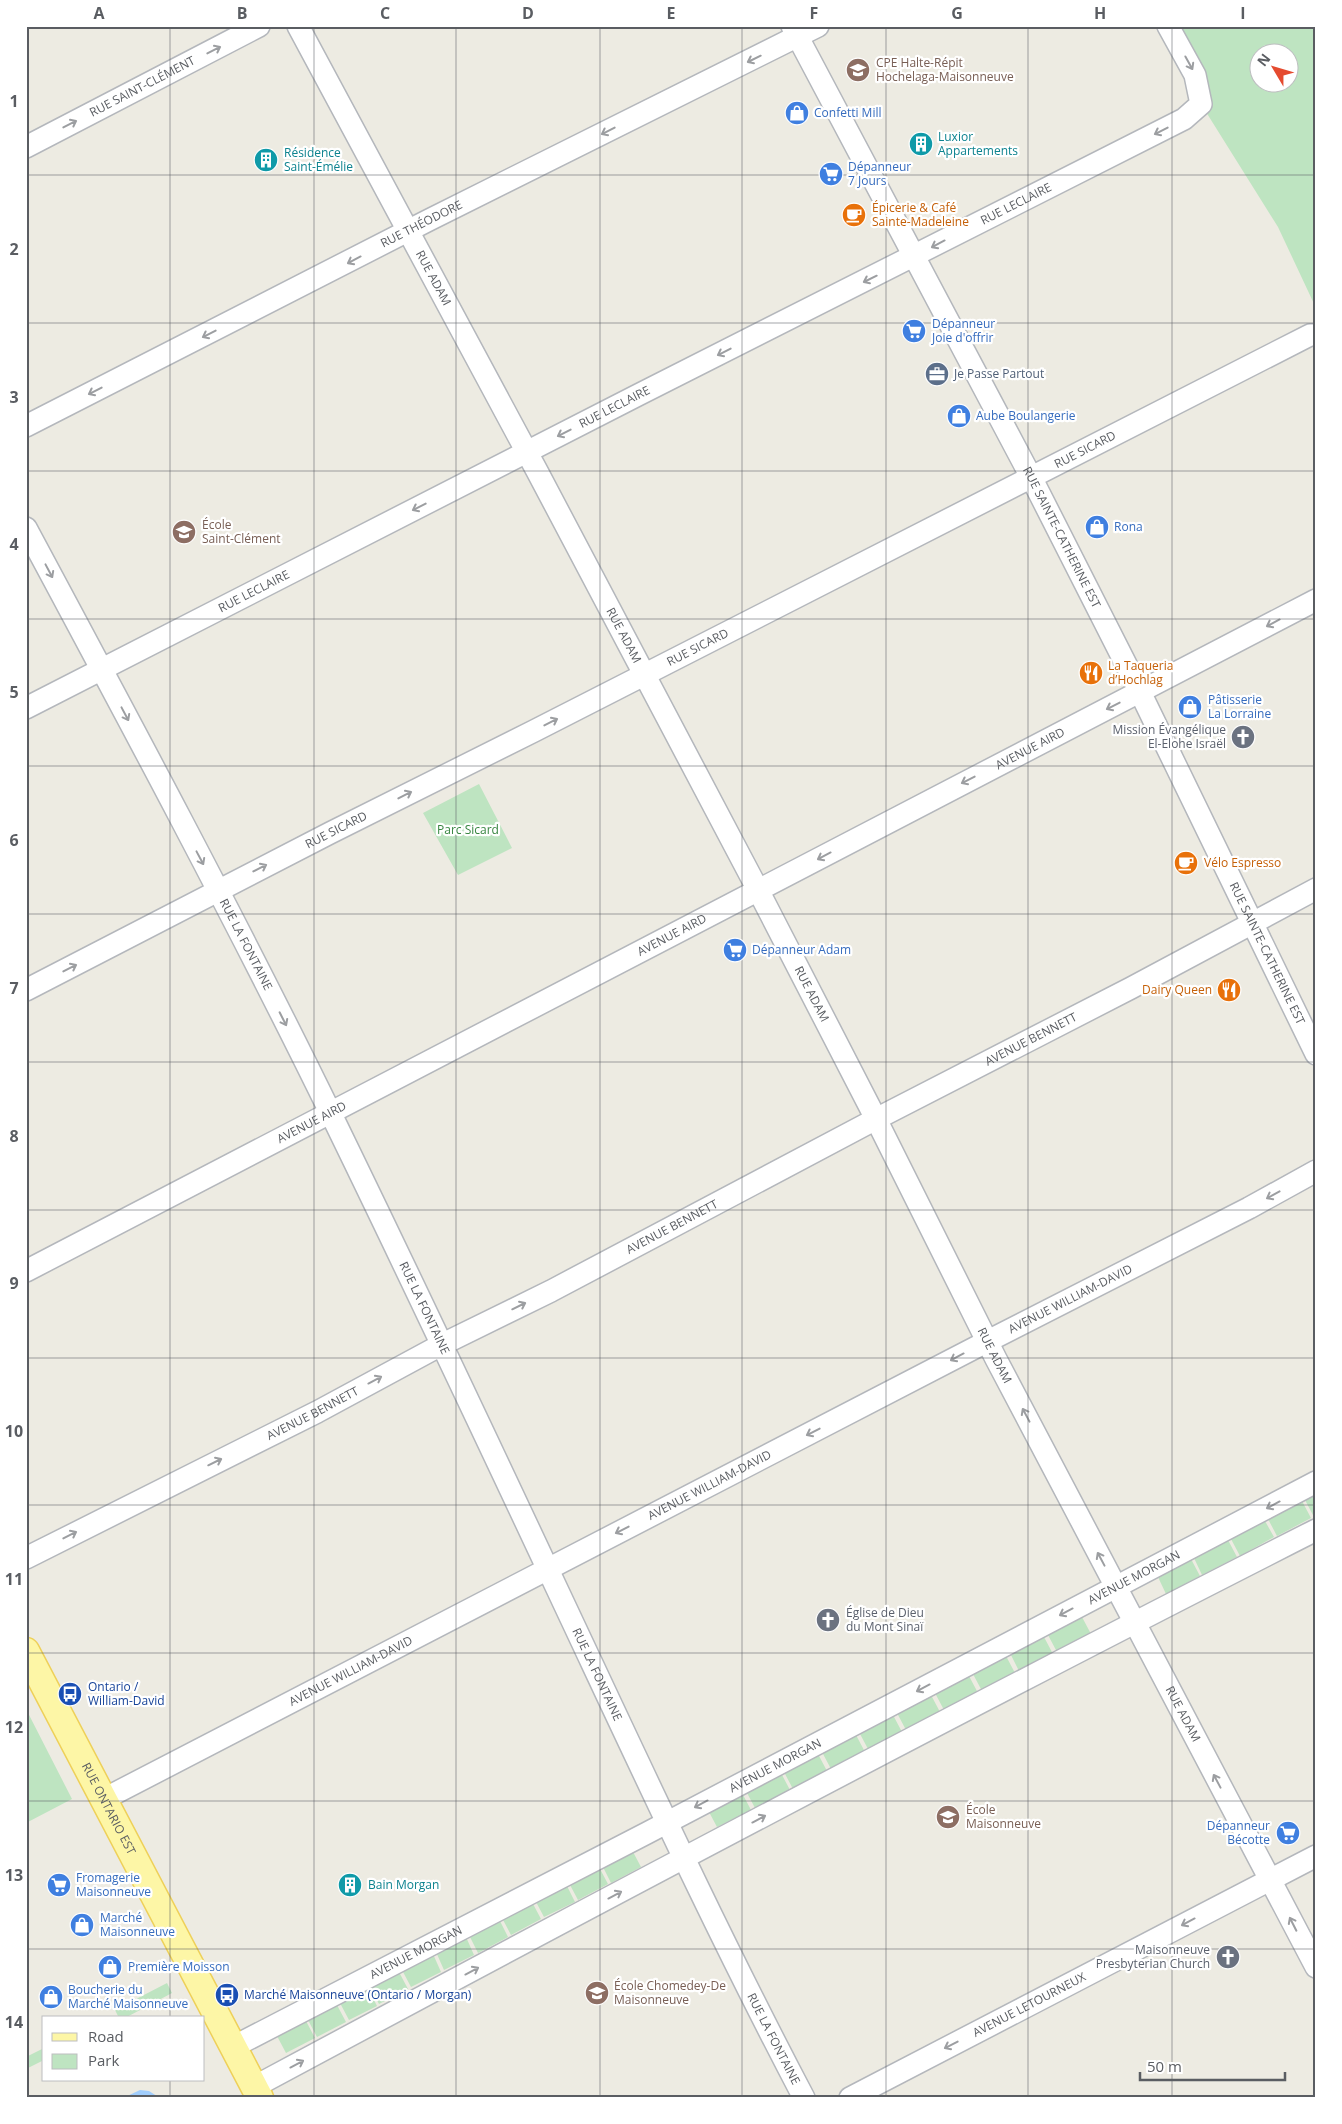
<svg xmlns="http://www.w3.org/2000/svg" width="1342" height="2124" font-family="'Open Sans',sans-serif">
<rect width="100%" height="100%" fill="#edebe2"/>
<path fill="#bee4c1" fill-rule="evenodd" d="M1159,26H1316V308L1278,227L1201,104ZM1260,52H1290V82H1260Z
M479,784L512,848L458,875L423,813Z
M1316,1495V1516L1314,1517L1305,1500Z
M1302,1501L1311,1518L1277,1536L1268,1519Z
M1265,1521L1274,1537L1240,1556L1231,1539Z
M1228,1540L1237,1557L1202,1575L1194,1558Z
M1191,1559L1200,1576L1166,1594L1158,1577Z
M1082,1617L1091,1634L1057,1652L1048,1635Z
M1044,1637L1053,1654L1019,1671L1011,1655Z
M1006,1656L1015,1673L982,1691L973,1674Z
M969,1676L978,1693L944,1710L935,1693Z
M931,1695L940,1712L906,1730L897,1713Z
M26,1709L72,1799L26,1823Z
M893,1715L902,1732L868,1749L859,1732Z
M856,1735L865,1752L831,1769L822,1752Z
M818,1754L827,1771L793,1789L784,1772Z
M781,1773L790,1790L755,1808L746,1791Z
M742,1793L751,1810L717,1827L708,1810Z
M632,1850L641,1867L611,1883L602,1865Z
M599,1867L608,1884L578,1900L569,1883Z
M566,1884L575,1902L544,1917L535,1900Z
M532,1902L541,1919L511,1935L502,1918Z
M499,1919L508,1937L478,1953L469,1935Z
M466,1937L474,1955L444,1970L436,1952Z
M433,1954L441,1972L411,1987L402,1970Z
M399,1972L408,1989L379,2004L370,1987Z
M167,1983L172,1993L125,2018H119L115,2010Z
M368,1988L377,2006L349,2020L340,2003Z
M337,2005L346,2022L317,2037L308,2020Z
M306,2021L315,2038L286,2053L277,2036Z
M44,2048V2060L26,2069V2057Z"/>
<path fill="#a1cefd" d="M140,2090L149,2091L160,2098H123Z"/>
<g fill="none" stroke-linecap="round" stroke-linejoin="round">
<g stroke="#b4b7bc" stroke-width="24">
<g id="minor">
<path id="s1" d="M298,26L537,471L758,890L876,1119L996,1359L1316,1967"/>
<path id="s2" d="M792,26L1031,477L1140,692L1316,1054"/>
<path id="s3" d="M26,147L259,26"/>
<path id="s4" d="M26,426L429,220L818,26"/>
<path id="s5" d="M26,528C130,722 234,916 331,1114C408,1272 483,1431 558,1591C638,1761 716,1931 804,2098"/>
<path id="s6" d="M26,708L638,395L1184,119L1201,104L1195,75L1168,26"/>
<path id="s7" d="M26,990L330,833L534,731L1310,335H1316"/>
<path id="s8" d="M26,1271L1316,600"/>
<path id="s9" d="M26,1558L317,1412L441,1345L551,1291L876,1119L1131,988L1316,889"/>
<path id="s10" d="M104,1799L988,1341L1249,1208L1316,1171"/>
<path id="s11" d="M233,2047L647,1833L1316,1482"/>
<path d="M254,2087C606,1898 959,1711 1316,1530"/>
<path id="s12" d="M850,2098L1316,1856"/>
</g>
</g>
<g stroke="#eed059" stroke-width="29">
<g id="major">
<path id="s13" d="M26,1651L260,2098"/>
</g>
</g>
<use href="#minor" stroke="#fff" stroke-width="21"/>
<use href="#major" stroke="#fdf6a6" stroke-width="26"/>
</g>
<defs><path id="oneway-shaft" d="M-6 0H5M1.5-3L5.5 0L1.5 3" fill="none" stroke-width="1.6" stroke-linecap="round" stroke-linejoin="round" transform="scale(1.25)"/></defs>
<g stroke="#9c9ea1">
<use href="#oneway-shaft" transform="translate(214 50) rotate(-27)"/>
<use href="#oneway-shaft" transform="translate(754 59) rotate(154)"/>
<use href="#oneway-shaft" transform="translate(1189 63) rotate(61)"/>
<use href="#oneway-shaft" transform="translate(70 124) rotate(-27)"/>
<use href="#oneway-shaft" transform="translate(608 131) rotate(153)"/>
<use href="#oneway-shaft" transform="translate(1161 131) rotate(153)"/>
<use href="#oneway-shaft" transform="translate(938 244) rotate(152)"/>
<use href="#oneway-shaft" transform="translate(354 260) rotate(152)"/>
<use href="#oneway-shaft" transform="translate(870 279) rotate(154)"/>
<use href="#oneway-shaft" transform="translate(209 334) rotate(153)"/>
<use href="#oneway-shaft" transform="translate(724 352) rotate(153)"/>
<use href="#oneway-shaft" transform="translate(95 391) rotate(153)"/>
<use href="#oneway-shaft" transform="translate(564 433) rotate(153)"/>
<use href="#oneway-shaft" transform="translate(419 507) rotate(153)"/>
<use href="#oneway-shaft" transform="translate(49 571) rotate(62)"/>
<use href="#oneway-shaft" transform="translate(1273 623) rotate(152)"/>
<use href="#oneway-shaft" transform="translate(1113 706) rotate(153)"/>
<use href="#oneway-shaft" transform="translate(125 714) rotate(62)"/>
<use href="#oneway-shaft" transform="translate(551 722) rotate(-27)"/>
<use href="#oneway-shaft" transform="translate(968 780) rotate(153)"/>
<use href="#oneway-shaft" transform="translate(405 795) rotate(-27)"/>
<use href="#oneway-shaft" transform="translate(824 856) rotate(152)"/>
<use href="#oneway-shaft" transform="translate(200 858) rotate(62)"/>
<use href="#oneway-shaft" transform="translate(260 868) rotate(-27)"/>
<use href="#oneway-shaft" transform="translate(70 968) rotate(-27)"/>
<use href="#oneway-shaft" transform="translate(283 1019) rotate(63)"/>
<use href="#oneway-shaft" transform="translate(1273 1195) rotate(151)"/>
<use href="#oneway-shaft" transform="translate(519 1306) rotate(-26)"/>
<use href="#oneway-shaft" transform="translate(957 1357) rotate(152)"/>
<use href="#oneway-shaft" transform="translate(375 1380) rotate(-28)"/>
<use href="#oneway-shaft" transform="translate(1026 1415) rotate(-118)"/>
<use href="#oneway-shaft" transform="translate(813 1432) rotate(153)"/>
<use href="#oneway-shaft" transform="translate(215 1462) rotate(-26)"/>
<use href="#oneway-shaft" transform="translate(1273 1505) rotate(152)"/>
<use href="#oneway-shaft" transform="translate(622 1530) rotate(153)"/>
<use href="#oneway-shaft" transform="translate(70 1535) rotate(-27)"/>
<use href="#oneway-shaft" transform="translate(1101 1559) rotate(-118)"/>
<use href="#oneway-shaft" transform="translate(1066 1612) rotate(152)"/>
<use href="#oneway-shaft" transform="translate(923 1688) rotate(152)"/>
<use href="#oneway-shaft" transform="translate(1217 1781) rotate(-118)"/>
<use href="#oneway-shaft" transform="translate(701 1804) rotate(152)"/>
<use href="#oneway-shaft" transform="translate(759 1819) rotate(-28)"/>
<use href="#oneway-shaft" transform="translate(615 1895) rotate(-28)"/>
<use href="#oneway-shaft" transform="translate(1188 1922) rotate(152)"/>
<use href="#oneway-shaft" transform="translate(1293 1924) rotate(-117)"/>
<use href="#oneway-shaft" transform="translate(472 1971) rotate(-28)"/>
<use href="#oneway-shaft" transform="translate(951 2045) rotate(153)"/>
<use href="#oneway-shaft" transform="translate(297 2064) rotate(-28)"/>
</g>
<path fill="none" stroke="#5a5d62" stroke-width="1" stroke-opacity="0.55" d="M170,26V2018M314,26V2098M456,26V2098M600,26V2098M742,26V2098M886,26V2098M1028,26V2098M1172,26V2098M26,175H1316M26,323H1316M26,471H1316M26,619H1316M26,766H1316M26,914H1316M26,1062H1316M26,1210H1316M26,1358H1316M26,1505H1316M26,1653H1316M26,1801H1316M26,1949H1316M170,2080V2098"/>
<defs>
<g id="school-disc" transform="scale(1.25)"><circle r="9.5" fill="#8d6e63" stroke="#fff"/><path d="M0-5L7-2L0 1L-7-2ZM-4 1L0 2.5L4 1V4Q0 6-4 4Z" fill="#fff"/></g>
<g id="shop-disc" transform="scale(1.25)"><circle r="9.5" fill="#3f7fe0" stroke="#fff"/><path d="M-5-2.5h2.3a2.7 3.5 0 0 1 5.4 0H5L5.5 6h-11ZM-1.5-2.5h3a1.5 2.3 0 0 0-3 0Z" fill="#fff"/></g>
<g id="building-disc" transform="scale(1.25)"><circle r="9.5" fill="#0f9aa8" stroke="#fff"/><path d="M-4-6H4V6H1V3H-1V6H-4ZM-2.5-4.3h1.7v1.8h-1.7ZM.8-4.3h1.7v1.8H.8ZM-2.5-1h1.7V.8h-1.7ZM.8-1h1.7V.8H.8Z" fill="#fff"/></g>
<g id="supermarket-disc" transform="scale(1.25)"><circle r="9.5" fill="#3f7fe0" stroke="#fff"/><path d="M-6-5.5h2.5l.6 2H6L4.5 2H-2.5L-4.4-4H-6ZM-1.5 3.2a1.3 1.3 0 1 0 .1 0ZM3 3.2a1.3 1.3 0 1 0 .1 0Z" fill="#fff"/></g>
<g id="cafe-disc" transform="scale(1.25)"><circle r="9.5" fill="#e8710a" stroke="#fff"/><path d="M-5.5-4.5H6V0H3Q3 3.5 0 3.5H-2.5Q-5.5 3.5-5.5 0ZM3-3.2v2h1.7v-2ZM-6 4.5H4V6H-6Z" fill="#fff"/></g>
<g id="office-disc" transform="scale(1.25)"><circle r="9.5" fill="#5c6f8a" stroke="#fff"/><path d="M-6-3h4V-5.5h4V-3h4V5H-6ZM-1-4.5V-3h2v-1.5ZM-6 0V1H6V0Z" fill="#fff"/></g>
<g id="restaurant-disc" transform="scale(1.25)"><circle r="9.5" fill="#e8710a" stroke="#fff"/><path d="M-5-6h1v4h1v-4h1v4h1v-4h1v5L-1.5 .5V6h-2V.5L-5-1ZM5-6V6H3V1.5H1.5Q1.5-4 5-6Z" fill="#fff"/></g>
<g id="church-disc" transform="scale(1.25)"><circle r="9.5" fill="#6b7280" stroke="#fff"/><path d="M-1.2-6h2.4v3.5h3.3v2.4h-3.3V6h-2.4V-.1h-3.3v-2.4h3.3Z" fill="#fff"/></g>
<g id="bus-disc" transform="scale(1.25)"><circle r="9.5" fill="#1a4fb4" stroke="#fff"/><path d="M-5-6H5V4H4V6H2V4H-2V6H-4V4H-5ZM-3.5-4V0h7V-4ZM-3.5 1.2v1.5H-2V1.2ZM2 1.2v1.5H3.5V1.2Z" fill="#fff"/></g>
</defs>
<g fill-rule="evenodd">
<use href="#school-disc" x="858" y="70"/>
<use href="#shop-disc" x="797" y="113"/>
<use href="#building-disc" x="921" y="144"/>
<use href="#building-disc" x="266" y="160"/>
<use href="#supermarket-disc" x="831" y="174"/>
<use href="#cafe-disc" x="854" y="215"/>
<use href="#supermarket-disc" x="914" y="331"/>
<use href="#office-disc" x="937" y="374"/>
<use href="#shop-disc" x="959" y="416"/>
<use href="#shop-disc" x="1097" y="527"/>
<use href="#school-disc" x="184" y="532"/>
<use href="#restaurant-disc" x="1091" y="673"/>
<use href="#shop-disc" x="1190" y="707"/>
<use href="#church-disc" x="1243" y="737"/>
<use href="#cafe-disc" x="1186" y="863"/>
<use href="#supermarket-disc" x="735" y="950"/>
<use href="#restaurant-disc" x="1229" y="990"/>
<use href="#church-disc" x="828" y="1620"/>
<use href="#bus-disc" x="70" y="1694"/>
<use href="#school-disc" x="948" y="1817"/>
<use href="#supermarket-disc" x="1288" y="1833"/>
<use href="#supermarket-disc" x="59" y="1885"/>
<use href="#building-disc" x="350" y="1885"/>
<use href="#shop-disc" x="82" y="1925"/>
<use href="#church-disc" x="1228" y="1957"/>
<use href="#shop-disc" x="110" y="1967"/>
<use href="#school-disc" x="597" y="1993"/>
<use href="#bus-disc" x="227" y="1995"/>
<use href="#shop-disc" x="51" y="1997"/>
</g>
<g text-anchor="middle" stroke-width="4.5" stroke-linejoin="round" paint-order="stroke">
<g font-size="12" fill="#785e54" stroke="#fff" text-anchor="start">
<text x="876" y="67">CPE Halte-Répit<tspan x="876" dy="14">Hochelaga-Maisonneuve</tspan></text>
<text x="202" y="529">École<tspan x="202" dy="14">Saint-Clément</tspan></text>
<text x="966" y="1814">École<tspan x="966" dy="14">Maisonneuve</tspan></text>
<text x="614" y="1990">École Chomedey-De<tspan x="614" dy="14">Maisonneuve</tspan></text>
</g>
<g font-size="12" fill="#5a5d62" stroke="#fff">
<text dy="4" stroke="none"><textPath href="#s3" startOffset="131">RUE SAINT-CLÉMENT</textPath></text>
<text dy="4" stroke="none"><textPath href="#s6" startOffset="1111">RUE LECLAIRE</textPath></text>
<text dy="4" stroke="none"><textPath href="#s4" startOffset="444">RUE THÉODORE</textPath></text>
<text dy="4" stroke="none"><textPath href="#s1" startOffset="286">RUE ADAM</textPath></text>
<text dy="4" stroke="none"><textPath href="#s6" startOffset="661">RUE LECLAIRE</textPath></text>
<text dy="4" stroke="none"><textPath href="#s7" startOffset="1189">RUE SICARD</textPath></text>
<text dy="4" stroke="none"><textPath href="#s2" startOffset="578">RUE SAINTE-CATHERINE EST</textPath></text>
<text dy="4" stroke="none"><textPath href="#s6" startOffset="256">RUE LECLAIRE</textPath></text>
<text dy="4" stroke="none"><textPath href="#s1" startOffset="691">RUE ADAM</textPath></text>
<text dy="4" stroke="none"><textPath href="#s7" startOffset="754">RUE SICARD</textPath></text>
<text dy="4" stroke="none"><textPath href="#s8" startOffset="1132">AVENUE AIRD</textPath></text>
<text dy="4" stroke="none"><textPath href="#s7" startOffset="349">RUE SICARD</textPath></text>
<text dy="4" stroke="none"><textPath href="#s8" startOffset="728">AVENUE AIRD</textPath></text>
<text dy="4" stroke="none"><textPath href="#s5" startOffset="471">RUE LA FONTAINE</textPath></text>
<text dy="4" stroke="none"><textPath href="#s2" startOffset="1042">RUE SAINTE-CATHERINE EST</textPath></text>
<text dy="4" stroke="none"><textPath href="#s1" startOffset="1096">RUE ADAM</textPath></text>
<text dy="4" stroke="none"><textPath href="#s9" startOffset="1131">AVENUE BENNETT</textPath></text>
<text dy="4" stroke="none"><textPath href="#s8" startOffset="322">AVENUE AIRD</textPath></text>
<text dy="4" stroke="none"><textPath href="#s9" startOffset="726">AVENUE BENNETT</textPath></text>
<text dy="4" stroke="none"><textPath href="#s10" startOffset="1088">AVENUE WILLIAM-DAVID</textPath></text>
<text dy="4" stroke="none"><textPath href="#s5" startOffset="876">RUE LA FONTAINE</textPath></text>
<text dy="4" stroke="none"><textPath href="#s1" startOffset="1501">RUE ADAM</textPath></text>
<text dy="4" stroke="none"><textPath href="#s9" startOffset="321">AVENUE BENNETT</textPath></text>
<text dy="4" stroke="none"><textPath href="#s10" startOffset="682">AVENUE WILLIAM-DAVID</textPath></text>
<text dy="4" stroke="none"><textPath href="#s11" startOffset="1016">AVENUE MORGAN</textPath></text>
<text dy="4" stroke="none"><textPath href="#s10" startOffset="278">AVENUE WILLIAM-DAVID</textPath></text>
<text dy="4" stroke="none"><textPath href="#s5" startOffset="1281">RUE LA FONTAINE</textPath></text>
<text dy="4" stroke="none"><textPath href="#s1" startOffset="1906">RUE ADAM</textPath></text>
<text dy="4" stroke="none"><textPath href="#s11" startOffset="611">AVENUE MORGAN</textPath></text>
<text dy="4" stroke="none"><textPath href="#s13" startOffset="178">RUE ONTARIO EST</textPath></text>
<text dy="4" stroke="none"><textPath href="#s11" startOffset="206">AVENUE MORGAN</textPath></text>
<text dy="4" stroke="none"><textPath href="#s12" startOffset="202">AVENUE LETOURNEUX</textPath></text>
<text dy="4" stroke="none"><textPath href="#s5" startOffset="1686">RUE LA FONTAINE</textPath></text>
</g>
<g font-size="12" fill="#366cbe" stroke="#fff" text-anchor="start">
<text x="814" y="117">Confetti Mill</text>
<text x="848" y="171">Dépanneur<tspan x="848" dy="14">7 Jours</tspan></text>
<text x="932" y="328">Dépanneur<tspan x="932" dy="14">Joie d'offrir</tspan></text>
<text x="976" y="420">Aube Boulangerie</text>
<text x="1114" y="531">Rona</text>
<text x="1208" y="704">Pâtisserie<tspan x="1208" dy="14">La Lorraine</tspan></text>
<text x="752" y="954">Dépanneur Adam</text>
<text x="1270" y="1830" text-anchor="end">Dépanneur<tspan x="1270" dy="14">Bécotte</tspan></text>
<text x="76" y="1882">Fromagerie<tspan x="76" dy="14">Maisonneuve</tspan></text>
<text x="100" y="1922">Marché<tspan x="100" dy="14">Maisonneuve</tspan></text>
<text x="128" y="1971">Première Moisson</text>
<text x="68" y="1994">Boucherie du<tspan x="68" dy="14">Marché Maisonneuve</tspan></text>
</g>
<g font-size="12" fill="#0d838f" stroke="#fff" text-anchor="start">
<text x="938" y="141">Luxior<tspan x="938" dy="14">Appartements</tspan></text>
<text x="284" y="157">Résidence<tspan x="284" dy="14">Saint-Émélie</tspan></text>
<text x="368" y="1889">Bain Morgan</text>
</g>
<g font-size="12" fill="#c56008" stroke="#fff" text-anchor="start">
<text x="872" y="212">Épicerie &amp; Café<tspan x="872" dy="14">Sainte-Madeleine</tspan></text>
<text x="1108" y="670">La Taqueria<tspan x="1108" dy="14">d’Hochlag</tspan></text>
<text x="1204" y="867">Vélo Espresso</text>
<text x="1212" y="994" text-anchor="end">Dairy Queen</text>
</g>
<g font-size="12" fill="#4e5e75" stroke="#fff" text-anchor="start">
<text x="954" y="378">Je Passe Partout</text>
</g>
<g font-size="12" fill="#5b616d" stroke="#fff" text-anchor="end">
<text x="1226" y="734">Mission Évangélique<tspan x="1226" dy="14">El-Elohe Israël</tspan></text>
<text x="846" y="1617" text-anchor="start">Église de Dieu<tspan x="846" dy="14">du Mont Sinaï</tspan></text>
<text x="1210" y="1954">Maisonneuve<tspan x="1210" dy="14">Presbyterian Church</tspan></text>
</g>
<g font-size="12" fill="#378540" stroke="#fff">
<text x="468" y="834">Parc Sicard</text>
</g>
<g font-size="12" fill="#164399" stroke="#fff" text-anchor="start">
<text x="88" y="1691">Ontario /<tspan x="88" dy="14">William-David</tspan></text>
<text x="244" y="1999">Marché Maisonneuve (Ontario / Morgan)</text>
</g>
</g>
<rect width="1342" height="2124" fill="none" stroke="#ffffff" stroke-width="55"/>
<rect x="42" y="2016" width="162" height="65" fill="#ffffff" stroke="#bdbec0"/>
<rect x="52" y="2033" width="25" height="8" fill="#fdf6a6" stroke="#bdbec0"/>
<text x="88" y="2042" font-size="15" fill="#5a5d62">Road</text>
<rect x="52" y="2054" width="25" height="15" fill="#bee4c1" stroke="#bdbec0"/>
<text x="88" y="2066" font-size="15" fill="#5a5d62">Park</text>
<g transform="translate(1274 68) rotate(308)"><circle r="24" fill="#ffffff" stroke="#bdbec0"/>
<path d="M0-4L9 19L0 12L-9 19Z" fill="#e54b2f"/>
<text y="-8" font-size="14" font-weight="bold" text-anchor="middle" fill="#5a5d62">N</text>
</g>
<path d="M1140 2072v8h145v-8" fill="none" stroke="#5a5d62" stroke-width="2.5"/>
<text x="1147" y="2072" font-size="15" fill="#5a5d62" stroke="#ffffff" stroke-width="4" paint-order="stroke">50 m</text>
<rect x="28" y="28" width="1286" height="2068" fill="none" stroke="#5a5d62" stroke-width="2"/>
<g font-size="16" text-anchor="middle" font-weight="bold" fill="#5a5d62">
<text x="99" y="19">A</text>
<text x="242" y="19">B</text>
<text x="385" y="19">C</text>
<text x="528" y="19">D</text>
<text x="671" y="19">E</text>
<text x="814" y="19">F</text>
<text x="957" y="19">G</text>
<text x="1100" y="19">H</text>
<text x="1243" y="19">I</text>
<text x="14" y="107">1</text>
<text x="14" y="255">2</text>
<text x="14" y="403">3</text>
<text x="14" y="550">4</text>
<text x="14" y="698">5</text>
<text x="14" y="846">6</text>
<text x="14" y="994">7</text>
<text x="14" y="1142">8</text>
<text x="14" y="1289">9</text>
<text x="14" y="1437">10</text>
<text x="14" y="1585">11</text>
<text x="14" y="1733">12</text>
<text x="14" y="1881">13</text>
<text x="14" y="2028">14</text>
</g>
</svg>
